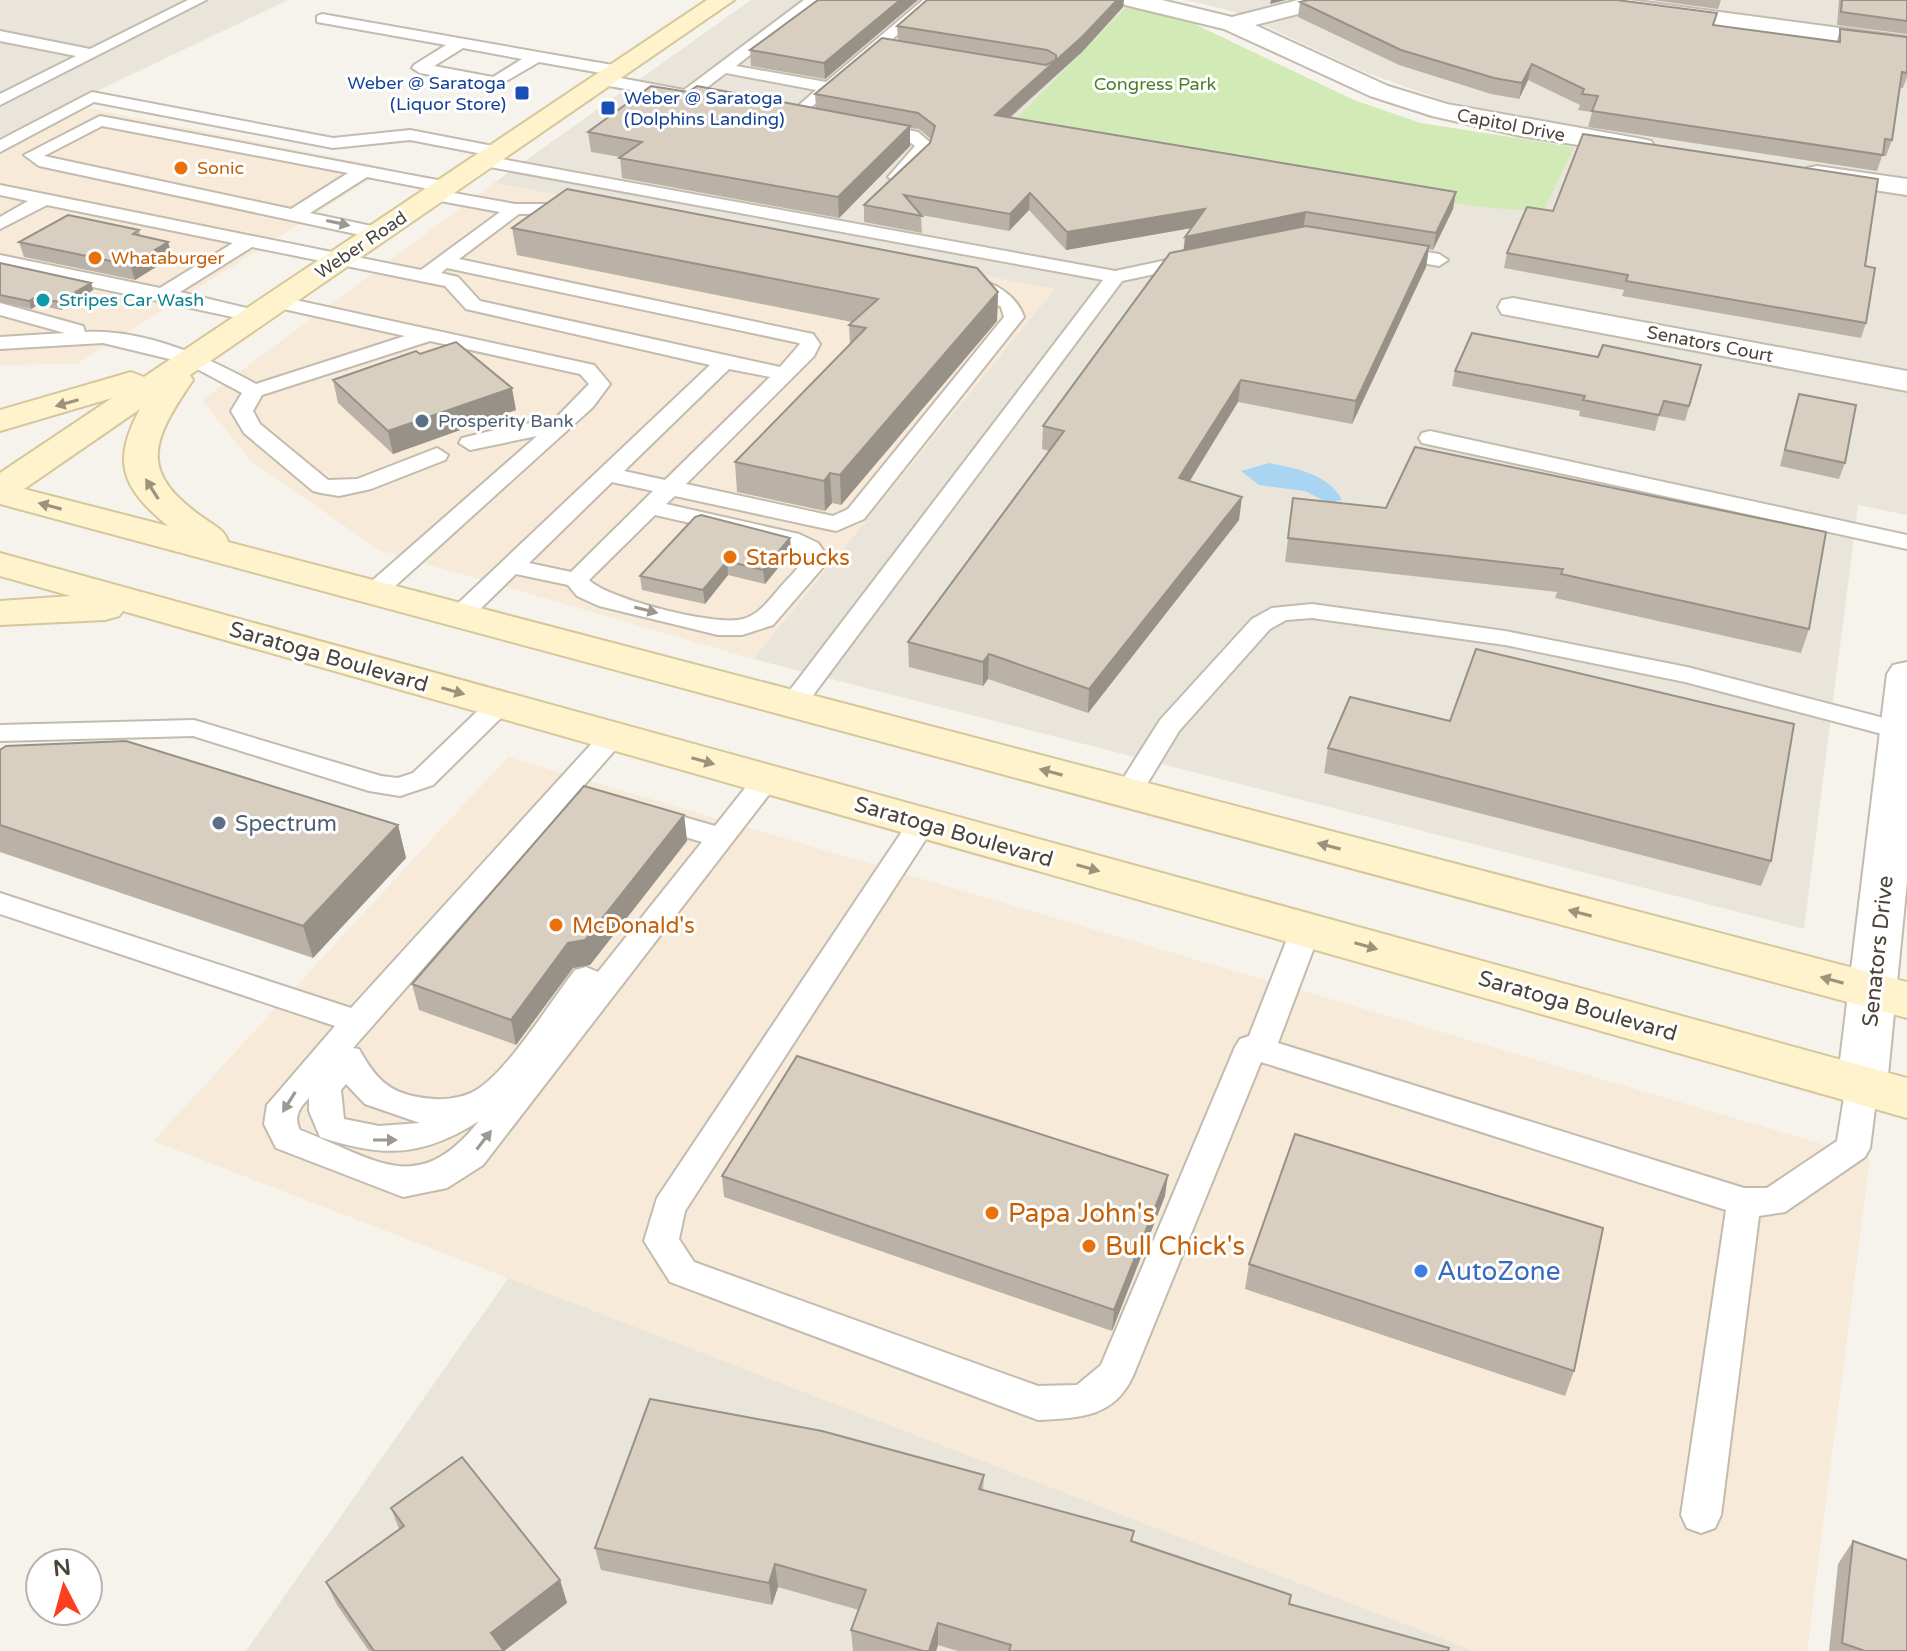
<svg xmlns="http://www.w3.org/2000/svg" width="1907" height="1651" font-family="'Varela Round',sans-serif">
<rect width="100%" height="100%" fill="#f6f3ec"/>
<path fill="#eae5da" d="M0,0H288L0,137Z
M751,0H1075L1126,7L1005,130L1574,147L1578,127L1445,101L1362,71L1235,12L1186,0H1907V515L1858,505L1804,929L753,659L1054,289L494,183Z
M509,1277L1475,1651H246Z"/>
<path fill="#f7ead8" d="M67,104L389,168L77,364L0,365V137Z
M494,183L1055,289L753,659L379,550L251,461L202,400Z
M508,757L1870,1158L1807,1651H1475L153,1141Z"/>
<path fill="#d2eab5" d="M1126,7L1186,20L1354,100L1421,123L1574,147L1543,212L1481,207L1004,131Z"/>
<path fill="#a9d4f2" d="M1269,463C1295,468 1329,474 1342,500L1328,503L1305,491L1259,485L1241,471Z"/>
<g fill="none" stroke-linecap="round" stroke-linejoin="round">
<g stroke="#c2bbae" stroke-width="4">
<path id="lane" d="M188,0H206L0,105V94L76,56L0,41V31L90,49Z
M804,0H820L736,66L826,82L923,0H939L796,120L788,115L816,90L726,73L693,98L685,100L604,85L596,80L604,75L684,90Z
M322,14L618,66L626,71L618,76L539,62L496,87L420,73L412,68L414,65L446,45L317,22V16ZM463,48L522,59L493,77L434,66Z
M92,92L333,138L410,130L498,147L507,152L498,157L410,140L333,148L94,102L0,152V140Z
M100,116L453,183L456,187L448,192L515,204H582V212L576,213L519,214L459,259L813,334L820,344L814,356L686,484L833,516L848,509L1004,317L1001,307L981,294L955,288L952,284L955,280C982,273 1016,292 1024,317L864,519L836,531L675,496L666,504L799,534L818,543L827,556L824,566L773,625L742,635H718L599,606L577,596L568,585L516,574L469,620H451L448,615L451,610L710,365L466,309L445,286L252,247L180,292L263,312L266,316L256,322L0,267V255L160,288L233,243L47,205L0,229V217L28,201L0,195V185L421,270L500,212L429,199L426,195L434,190L367,177L310,213L386,229L388,233L379,239L39,166L24,155ZM102,126L348,173L291,209L44,156ZM447,268L799,343L800,344L780,367L480,301L458,277L441,273ZM729,369L770,377L665,480L624,471ZM612,482L653,491L571,572L529,563ZM655,515L783,544L801,553C804,565 792,574 784,583C772,596 761,614 743,619C718,627 607,599 589,580Z
M876,124L918,132L933,145C929,160 911,177 897,182L888,177L915,146L907,140L870,133V125Z
M485,156L1115,271L1195,254L1204,260L1202,264L1122,281L802,710H784L780,704L784,698L1103,280L479,165L476,161Z
M1389,246L1439,254L1448,260L1439,266L1382,256L1380,252Z
M277,296L594,365L610,384L593,407L383,597H365L362,592L365,587L537,436L470,450L459,443L462,438L519,424L552,422L589,384L580,374L430,341L262,395L253,411L260,424L328,480L357,479L437,448L448,455L445,460L371,489L339,496L321,493L313,491L244,433L231,411L242,393L186,363L103,343L0,349V337L65,333L0,315V303L83,326L85,332C144,329 205,356 256,384L405,336L270,306L267,302Z
M1430,431L1907,535V549L1422,443L1419,438L1422,433Z
M1312,604L1505,631L1687,667L1907,724V738L1901,739L1685,682L1505,645L1312,618L1286,620L1270,629L1179,731L1138,799H1118L1114,793L1160,720L1252,619L1272,608Z
M500,696L509,698L513,704L509,710L433,785L400,796L369,791L193,736L0,741V725L194,720L381,776L398,778L413,773L491,698Z
M614,727L623,729L627,735L623,741L353,1048L359,1049C374,1076 387,1092 418,1097C438,1101 461,1100 478,1089C510,1068 550,1002 575,970L586,967L598,972L702,842L639,823L635,816L639,809L649,807L715,826L757,773H777L781,779L483,1165L447,1188L403,1197L276,1148L264,1124L267,1105L335,1026L0,914V893L351,1008L605,729ZM346,1084L365,1104L420,1123L379,1126L344,1119L341,1090ZM309,1098V1111L320,1137C384,1158 422,1157 479,1121C417,1199 377,1159 300,1130C293,1117 300,1107 309,1098Z
M923,813L933,815L937,822L685,1211L679,1239L694,1262L1038,1386L1077,1385L1101,1365L1235,1047L1240,1039L1249,1036L1291,929L1296,922L1306,918L1316,922L1321,929L1278,1043L1744,1188H1767L1837,1141L1846,1085L1851,1076L1862,1073L1873,1076L1878,1085L1870,1148L1865,1157L1785,1212L1759,1216L1721,1515L1715,1528L1701,1533L1687,1528L1681,1515L1726,1210L1261,1062L1133,1376C1114,1418 1078,1418 1038,1420L670,1282L644,1241L657,1198L913,815Z"/>
</g>
<g stroke="#c2bbae" stroke-width="4">
<path id="street" d="M1121,0H1162L1232,17L1298,0H1337L1333,5L1255,25L1388,86L1447,104L1642,139L1651,141L1655,147L1651,153L1642,155L1521,136L1432,116L1370,96L1224,29L1125,5Z
M1565,0H1629L1907,37V51L1577,7Z
M1817,166L1907,179V195L1807,180L1803,174L1807,168Z
M1513,298L1907,371V391L1502,314L1498,307L1502,300Z
M1907,662V881L1887,1085L1880,1099L1862,1104L1844,1099L1837,1085L1887,674L1893,665Z"/>
</g>
<g stroke="#d6c79b" stroke-width="4">
<path id="secondary" d="M707,0H734L190,375L193,380C150,443 137,473 208,521C217,527 226,532 228,542L1907,982V1018L0,504V473L112,398L0,431V410L131,372L144,377ZM140,409C111,463 122,488 168,526L24,489Z
M0,553L1907,1078V1118L123,611L119,616L105,620L0,625V601L71,596L0,576Z"/>
</g>
<use href="#lane" fill="#fff" fill-rule="evenodd"/>
<use href="#street" fill="#fff" fill-rule="evenodd"/>
<use href="#secondary" fill="#fff3cd" fill-rule="evenodd"/>
</g>
<path fill="#bab2a6" d="M818,0H918L825,79L751,66L750,50Z
M1652,0H1721L1718,9Z
M1839,0H1907V34L1837,25Z
M1300,2L1714,25L1837,41L1840,29L1907,37V77L1903,88H1900L1892,140L1886,156H1882L1877,171L1588,127L1592,112L1578,110L1580,105L1528,80L1519,99L1491,94L1399,65L1298,17Z
M1123,7L1082,52L1010,118L1453,209L1433,250L1429,249L1426,267L1352,424L1238,402L1189,481L1239,520L1088,713L988,679L983,686L909,667L908,642L1049,451L1042,449L1043,426L1184,250L1191,228L1066,250L1029,210L1009,231L921,215L922,233L864,222V205L930,143L931,139L919,129L910,128V146L839,218L622,178L620,157L591,152L588,132L688,92L816,108L815,94L898,40L897,26Z
M1553,211L1865,266L1866,323L1861,338L1622,296L1624,290L1504,268L1507,253Z
M512,228L998,292L997,321L841,505L832,503L825,511L737,492L735,462L850,345L849,325L852,322L517,255Z
M139,230L140,236L168,242L172,257L135,280L24,257L19,242Z
M0,263L91,283L93,290L61,310L38,305L31,309L0,302Z
M1598,357L1701,365L1685,421L1659,416L1655,431L1579,416L1580,411L1452,386L1455,371Z
M333,380L516,410L393,454L338,403Z
M1799,394L1845,463L1839,479L1780,466L1794,409Z
M1293,498L1809,629L1801,653L1555,598L1557,592L1285,562Z
M790,538L791,552L765,584L728,575L705,604L642,590L640,576Z
M1328,748L1771,861L1761,886L1324,773Z
M0,750L398,825L406,858L313,958L0,852Z
M684,815L687,841L590,965L573,968L516,1045L419,1010L412,984Z
M722,1176L1165,1196L1112,1331L724,1197Z
M1249,1264L1574,1371L1565,1396L1245,1289Z
M984,1475L983,1490L1134,1531L1132,1541L1289,1604L1448,1651H958L938,1645L936,1651H853L851,1630L859,1610L778,1587L772,1605L601,1570L595,1548Z
M391,1508L560,1580L567,1603L504,1651H369L337,1605L326,1582L399,1529Z
M1853,1541L1907,1651H1829L1838,1564Z"/>
<path fill="#979187" d="M900,0H918L825,79L824,63Z
M1117,0H1124L1123,7L1082,52L994,131L995,115L1083,36Z
M1271,0H1286L1270,4Z
M1532,64L1528,80L1519,99L1522,83Z
M910,126V146L839,218L838,197Z
M1456,192L1453,209L1433,250L1436,233Z
M1030,193L1029,210L1009,231L1010,214Z
M1205,209L1203,226L1066,250L1067,232Z
M1306,212L1303,229L1183,254L1185,237Z
M168,242L172,257L135,280L130,265Z
M1429,246L1426,267L1352,424L1356,401Z
M91,283L93,290L61,310L58,302Z
M998,292L997,321L841,505L840,475Z
M36,297L38,305L31,309L29,301Z
M1241,380L1238,402L1177,502L1179,478Z
M512,388L516,410L393,454L388,431Z
M830,473L832,503L825,511L824,481Z
M1242,497L1239,520L1088,713L1089,689Z
M790,538L791,552L765,584L763,570Z
M727,561L728,575L705,604L703,590Z
M989,654L988,679L983,686V662Z
M684,815L687,841L590,965L573,968L516,1045L511,1020L568,943Z
M398,825L406,858L313,958L303,926Z
M1168,1175L1165,1196L1112,1331L1114,1310Z
M775,1564L778,1587L772,1605L769,1583Z
M560,1580L567,1603L504,1651L491,1633Z
M938,1623V1645L936,1651H929Z"/>
<path fill="#d8cfc1" stroke="#979187" stroke-width="2" d="M818,0H900L824,63L750,50Z
M927,0H1117L1083,36L995,115L1456,192L1436,233L1306,212L1185,237L1205,209L1067,232L1030,193L1010,214L904,195L922,216L864,205L930,143L935,126L918,113L815,94L882,38L1046,65L1056,60V55L1047,50L897,26Z
M1308,0H1617L1717,13L1713,25L1840,42V29L1907,37V73L1902,72L1892,140L1885,139L1883,155L1592,111L1598,96L1582,94L1584,89L1532,64L1522,83L1494,78L1401,50L1300,2Z
M1842,0H1907V21L1841,12Z
M651,86L688,92L697,86L910,126L838,197L619,158L642,142L588,132Z
M1583,134L1878,179L1865,266L1875,268L1866,323L1626,281L1628,275L1507,253L1527,207L1553,211Z
M567,189L977,268L998,292L840,475L830,473L824,481L735,462L866,328L849,325L878,299L512,228Z
M68,215L139,230L133,234L168,242L130,265L19,242Z
M1306,226L1429,246L1356,401L1241,380L1179,478L1242,497L1089,689L989,654L983,662L908,642L1064,431L1043,426L1170,253Z
M0,263L91,283L58,302L36,297L29,301L0,295Z
M1472,333L1598,357L1603,345L1701,365L1689,406L1664,401L1659,415L1583,400L1585,396L1455,371Z
M456,342L512,388L388,431L333,380L416,351L420,354Z
M1799,394L1856,405L1845,463L1785,450Z
M1415,447L1826,532L1809,629L1561,574L1563,569L1288,538L1293,498L1386,508Z
M701,515L790,538L763,570L727,561L703,590L640,576L695,517Z
M1476,649L1794,724L1771,861L1328,748L1350,697L1450,721Z
M126,741L398,825L303,926L0,825V750L6,746Z
M584,786L684,815L585,940L568,943L511,1020L412,984Z
M797,1056L1168,1175L1114,1310L722,1176Z
M1295,1134L1603,1228L1574,1371L1249,1264Z
M650,1399L822,1431L984,1475L979,1489L1134,1531L1131,1541L1291,1595L1289,1604L1449,1648L1448,1651H1009L1011,1645L938,1623L929,1651H923L851,1630L866,1590L775,1564L769,1583L595,1548Z
M462,1457L560,1580L491,1633L504,1651H374L326,1582L404,1526L391,1508Z
M1853,1541L1907,1560V1651H1865L1842,1643Z"/>
<defs><path id="oneway-solid" d="M-6-.8H1V-3.2L6.5 0L1 3.2V.8H-6Z" transform="scale(2)"/></defs>
<g fill="#9c9892">
<use href="#oneway-solid" transform="translate(338 223) rotate(12)"/>
<use href="#oneway-solid" transform="translate(646 610) rotate(14)"/>
<use href="#oneway-solid" transform="translate(289 1102) rotate(122)"/>
<use href="#oneway-solid" transform="translate(385 1140)"/>
<use href="#oneway-solid" transform="translate(484 1140) rotate(-52)"/>
</g>
<g fill="#9c937c">
<use href="#oneway-solid" transform="translate(67 403) rotate(164)"/>
<use href="#oneway-solid" transform="translate(152 489) rotate(-122)"/>
<use href="#oneway-solid" transform="translate(50 506) rotate(-165)"/>
<use href="#oneway-solid" transform="translate(453 691) rotate(16)"/>
<use href="#oneway-solid" transform="translate(703 761) rotate(16)"/>
<use href="#oneway-solid" transform="translate(1051 772) rotate(-165)"/>
<use href="#oneway-solid" transform="translate(1329 846) rotate(-165)"/>
<use href="#oneway-solid" transform="translate(1088 868) rotate(16)"/>
<use href="#oneway-solid" transform="translate(1580 913) rotate(-165)"/>
<use href="#oneway-solid" transform="translate(1366 946) rotate(16)"/>
<use href="#oneway-solid" transform="translate(1832 980) rotate(-165)"/>
</g>
<g fill="#1a4fb4" stroke="#fff" stroke-width="3">
<rect x="514" y="85" width="16" height="16" rx="4"/>
<rect x="600" y="100" width="16" height="16" rx="4"/>
</g>
<g fill="#e8710a" stroke="#fff" stroke-width="3">
<circle cx="181" cy="168" r="8"/>
<circle cx="95" cy="258" r="8"/>
<circle cx="730" cy="557" r="8"/>
<circle cx="556" cy="925" r="8"/>
<circle cx="992" cy="1213" r="8"/>
<circle cx="1089" cy="1246" r="8"/>
</g>
<circle fill="#0f9aa8" stroke="#fff" stroke-width="3" cx="43" cy="300" r="8"/>
<g fill="#5c6f8a" stroke="#fff" stroke-width="3">
<circle cx="422" cy="421" r="8"/>
<circle cx="219" cy="823" r="8"/>
</g>
<circle fill="#3f7fe0" stroke="#fff" stroke-width="3" cx="1421" cy="1271" r="8"/>
<g text-anchor="middle" stroke-width="6" stroke-linejoin="round" paint-order="stroke">
<g font-size="18" fill="#164399" stroke="#fff" text-anchor="end">
<text x="506" y="89">Weber @ Saratoga<tspan x="506" dy="21">(Liquor Store)</tspan></text>
<text x="624" y="104" text-anchor="start">Weber @ Saratoga<tspan x="624" dy="21">(Dolphins Landing)</tspan></text>
</g>
<g font-size="18" fill="#4a7f2a" stroke="#fff">
<text x="1155" y="90">Congress Park</text>
</g>
<g font-size="18" fill="#4b4439" stroke="#fff">
<text transform="translate(1511 125) rotate(11)" y="6">Capitol Drive</text>
<text transform="translate(361 245) rotate(-34)" y="6">Weber Road</text>
<text transform="translate(1710 344) rotate(11)" y="6">Senators Court</text>
</g>
<g font-size="18" fill="#c56008" stroke="#fff" text-anchor="start">
<text x="197" y="174">Sonic</text>
<text x="111" y="264">Whataburger</text>
</g>
<g font-size="18" fill="#0d838f" stroke="#fff" text-anchor="start">
<text x="59" y="306">Stripes Car Wash</text>
</g>
<g font-size="18" fill="#4e5e75" stroke="#fff" text-anchor="start">
<text x="438" y="427">Prosperity Bank</text>
</g>
<g font-size="22" fill="#c56008" stroke="#fff" text-anchor="start">
<text x="746" y="565">Starbucks</text>
<text x="572" y="933">McDonald's</text>
</g>
<g font-size="22" fill="#4b4439" stroke="#fff">
<text transform="translate(329 656) rotate(16)" y="8">Saratoga Boulevard</text>
<text transform="translate(954 831) rotate(16)" y="8">Saratoga Boulevard</text>
<text transform="translate(1877 951) rotate(-84)" y="8">Senators Drive</text>
<text transform="translate(1578 1005) rotate(16)" y="8">Saratoga Boulevard</text>
</g>
<g font-size="22" fill="#4e5e75" stroke="#fff" text-anchor="start">
<text x="235" y="831">Spectrum</text>
</g>
<g font-size="26" fill="#c56008" stroke="#fff" text-anchor="start">
<text x="1008" y="1222">Papa John's</text>
<text x="1105" y="1255">Bull Chick's</text>
</g>
<g font-size="26" fill="#366cbe" stroke="#fff" text-anchor="start">
<text x="1437" y="1280">AutoZone</text>
</g>
</g>
<g transform="translate(64 1587) rotate(354)"><circle r="38" fill="#ffffff" stroke="#b7b4b0" stroke-width="2"/>
<path d="M0-6L14 30L0 20L-14 30Z" fill="#fc3f1d"/>
<text y="-12" font-size="22" font-weight="bold" text-anchor="middle" fill="#4b4439">N</text>
</g>
</svg>
